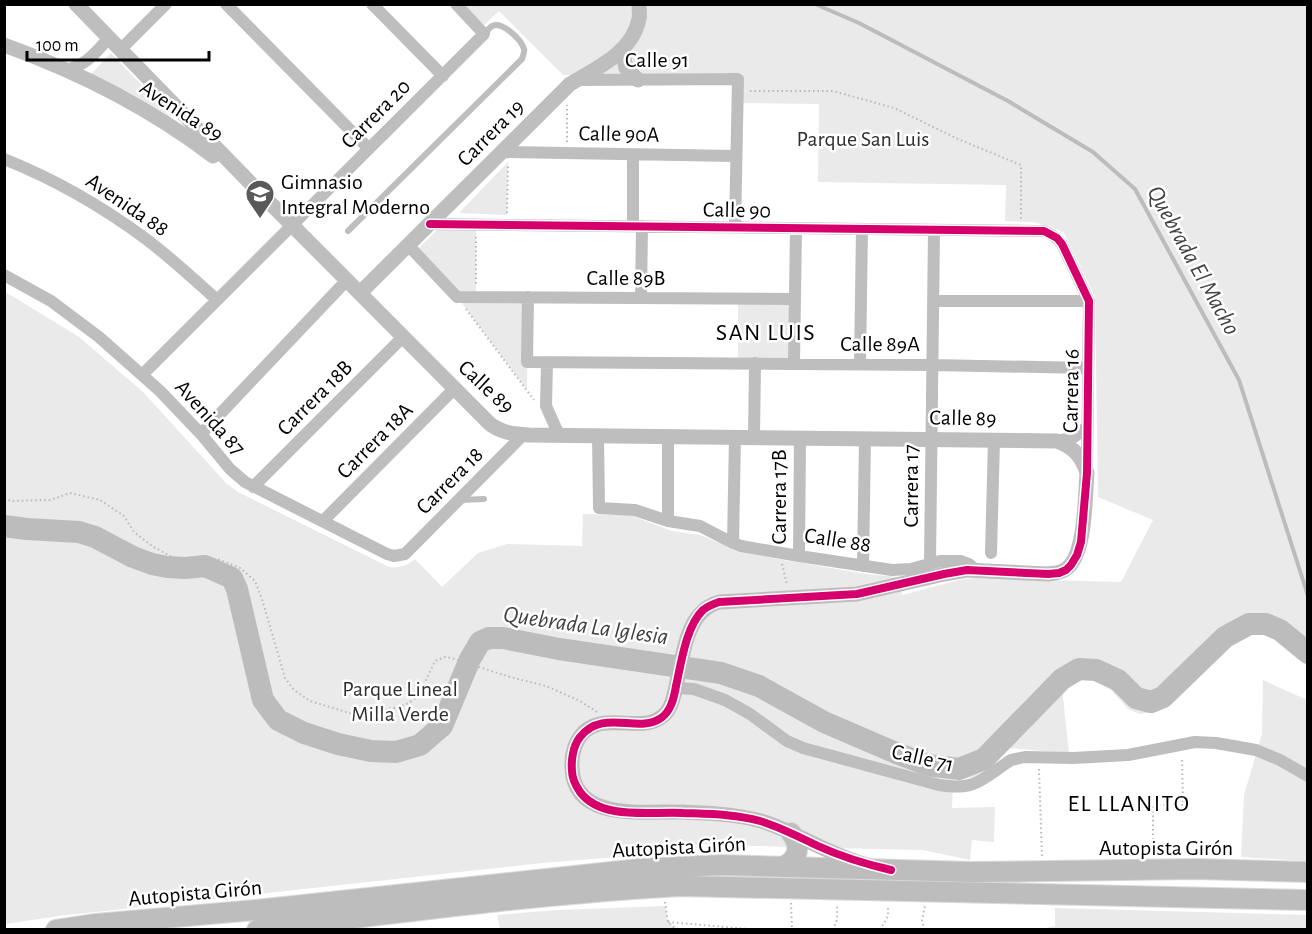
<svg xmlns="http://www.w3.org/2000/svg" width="1312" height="934" font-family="'Alegreya Sans',sans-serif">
<rect width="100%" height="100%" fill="#fff"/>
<path fill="#eaeaea" d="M464,5H1307V665L1270,635L1248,631L1228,643L1156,711L1140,714L1128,709L1112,691L1092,678L1077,677L1062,688L1069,753L1008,748L981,776L961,779H953L952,808L995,807L994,842L972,840L970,860L923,850L786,847L705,844L691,851L542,863L59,916L5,924L4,291L79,337L143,392L226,483L238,492L389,567C401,568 406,566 415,559L442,587L478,553L507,544L582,546L583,514L630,515L672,531L700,535L724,545L772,558L866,574L898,577L902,595L959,580L974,578L1121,582L1153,520L1098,497L1095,297L1064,233L1052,227L1033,222L1005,221L1006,185L818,182L819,104L742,103V73L563,75L499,11L484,25Z
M111,53L173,118L132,94L91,74Z
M508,162L507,215L459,213Z
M439,228L476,229V297H457L415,252Z
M528,301L527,390L461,302Z
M738,303H793V359H738Z
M1263,680L1307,700V861L1241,857L1244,795L1262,734Z
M666,906L668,922L677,929H500L497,915L558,910Z
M1055,908L1307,915V929H1040L1055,926Z"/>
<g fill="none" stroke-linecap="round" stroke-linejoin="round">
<path stroke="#bcbcbc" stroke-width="4" d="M815,4L859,23L1008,101L1093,152L1135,189L1239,380L1308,596"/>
<path stroke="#bcbcbc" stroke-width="22" d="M4,526L27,529L79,532L95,537L133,557L152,564L167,567L185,568L205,566L232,578L237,589L263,700L278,720L304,733L338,744L371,751L396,752L420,745L442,726L470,659L480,642L489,638H503L559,649L721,673L759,686L824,722L896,753L928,765L959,769L984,759L1062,679L1079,669L1096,670L1118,680L1136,698L1151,702L1163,697L1225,637L1249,624H1266L1280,630L1308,653"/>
<g stroke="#dbdbdb" stroke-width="22">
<path id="trunk" d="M782,867C798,861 802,846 791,833
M56,930L96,924L256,910L639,869L720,865L972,872L1196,869L1308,872
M257,930C397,913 538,894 680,886L1308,900"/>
</g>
<path stroke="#b8b8b8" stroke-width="2" stroke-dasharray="1.5 3" stroke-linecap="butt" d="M750,91H833L894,108L958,139L1021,165V219
M567,142V105
M507,213L508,165
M476,237V285
M466,309L534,400
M4,499L12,501L50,500L70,493L100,500L124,516L134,532L152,546L174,558L199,561L218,559L240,568L255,581L262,599L285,678L294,690L310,701L356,715L399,707L409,703L419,695L435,661L445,657L451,658L510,677L546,686L580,701L597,712
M782,564L787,585
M1039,769L1042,856
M1153,853V805H1183L1182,757
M665,902L668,922L677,930
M791,903L792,930
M668,922L759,930
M833,930L837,919V904
M880,930L888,916V906
M924,930L922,920L925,906"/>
<path stroke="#bebebe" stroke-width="6" d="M348,231L522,59C523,55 525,52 524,49C521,39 502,21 492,26C489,28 487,31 484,34
M461,500L484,499"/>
<path stroke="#bebebe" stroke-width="12" d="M226,4L369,149
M372,4L443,76
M120,50L166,4
M66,70C87,65 95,53 109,38
M578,80L738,79L735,227
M501,152L736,156
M4,159C54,179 103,207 146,239C171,258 194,279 217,300
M430,224L1044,231C1052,234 1057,238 1062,244L1089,301L1087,470
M633,226V155
M408,245L457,297L795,299
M4,275L51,301L99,337L160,391L201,434L230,469L245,482L387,554L394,556L405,554L523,435
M528,297L527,362L932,365L1088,368
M641,298L642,226
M933,301H1089
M547,362L546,406L559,435
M794,364L796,228
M860,364L862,229
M142,375L484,34L456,4
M201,434L347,280
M598,436L599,508L635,510L668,521L700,526L727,540L741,546L799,556L892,570L911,569L940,561H961L969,564L976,570
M754,437L755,363
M1057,441L1074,437L1087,427
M253,487L404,336
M323,521L455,388
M668,521V436
M733,543L735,437
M991,553L994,440
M799,556L800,438
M930,563L934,230
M863,566L865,439
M676,688L694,689L725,700L750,714L787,741L803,748L939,785C976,791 982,779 1011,760L1025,757L1073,758L1128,755L1195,742L1216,743L1256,750L1280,760L1308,776"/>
<path stroke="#bebebe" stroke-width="15" d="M76,4L262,195L490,424C502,433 514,434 529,435L1057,441C1073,447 1082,456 1087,473C1085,495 1086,556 1066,569C1061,573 1055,573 1048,574L967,570L944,574L857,594L719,602C713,604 708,606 703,611C685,626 681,665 676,687C673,699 671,711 660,718C639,732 607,713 585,731C575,740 571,755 572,768C574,822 644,811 680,812C706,813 733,814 757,820C774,824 789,832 804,839C824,849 845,859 867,865
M4,45C79,72 150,108 213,156
M622,50L626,68L638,80
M360,293L565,89L570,84C597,68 632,53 639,19C640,15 639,9 639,4"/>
<use href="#trunk" stroke="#bdbdbd" stroke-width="20"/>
<g stroke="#fff" stroke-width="11">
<path id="cycleway" d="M430,224L1044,231L1057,238L1062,244L1089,301L1087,473L1081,542L1077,555L1071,565L1066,570L1059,573L1048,574L967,570L944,574L857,594L719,602C713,604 708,606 703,610C686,626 681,664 676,686C674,698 671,711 661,718C638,734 603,708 580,737C573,746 571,760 572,771C572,779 576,786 580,792C602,821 651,811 683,813C708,814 735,814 760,821C780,827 799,837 818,846C842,857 865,864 891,870"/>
</g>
<use href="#cycleway" stroke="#d6006c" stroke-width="8"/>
</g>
<defs>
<g id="school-pin" transform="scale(1.5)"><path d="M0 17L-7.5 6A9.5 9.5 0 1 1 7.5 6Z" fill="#595959" stroke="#fff"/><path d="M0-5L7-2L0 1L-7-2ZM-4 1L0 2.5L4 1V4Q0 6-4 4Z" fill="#fff"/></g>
</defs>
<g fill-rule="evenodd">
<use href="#school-pin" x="260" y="194"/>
</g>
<g text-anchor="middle" stroke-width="5" stroke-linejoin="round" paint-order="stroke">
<g font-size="22" fill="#000" stroke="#fff">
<text x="657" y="67">Calle 91</text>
<text transform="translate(182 110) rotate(33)" y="8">Avenida 89</text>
<text transform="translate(375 113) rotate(-45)" y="8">Carrera 20</text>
<text transform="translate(490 132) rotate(-45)" y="8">Carrera 19</text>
<text transform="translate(619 133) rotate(1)" y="8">Calle 90A</text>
<text transform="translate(128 204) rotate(34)" y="8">Avenida 88</text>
<text transform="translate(737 209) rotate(1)" y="8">Calle 90</text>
<text x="626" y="285">Calle 89B</text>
<text x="880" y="351">Calle 89A</text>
<text transform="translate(487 386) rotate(43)" y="8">Calle 89</text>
<text transform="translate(1070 391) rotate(-89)" y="8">Carrera 16</text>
<text transform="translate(314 397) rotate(-45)" y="8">Carrera 18B</text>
<text transform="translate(211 417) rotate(48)" y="8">Avenida 87</text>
<text transform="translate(963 417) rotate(1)" y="8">Calle 89</text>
<text transform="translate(374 440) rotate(-45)" y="8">Carrera 18A</text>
<text transform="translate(449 480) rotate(-45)" y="8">Carrera 18</text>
<text transform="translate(910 486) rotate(-90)" y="8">Carrera 17</text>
<text transform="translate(778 497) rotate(-90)" y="8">Carrera 17B</text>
<text transform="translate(838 539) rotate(9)" y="8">Calle 88</text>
<text transform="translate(923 757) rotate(13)" y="8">Calle 71</text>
<text transform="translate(679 846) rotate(-3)" y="8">Autopista Girón</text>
<text x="1166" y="855">Autopista Girón</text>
<text transform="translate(195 892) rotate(-5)" y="8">Autopista Girón</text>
</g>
<g font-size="22" fill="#303030" stroke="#fff">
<text x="863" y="146">Parque San Luis</text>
<text x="400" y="696">Parque Lineal<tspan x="400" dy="25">Milla Verde</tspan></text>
</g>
<g font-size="22" fill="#000" stroke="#fff" text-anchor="start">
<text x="281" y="189">Gimnasio<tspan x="281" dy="25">Integral Moderno</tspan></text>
</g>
<g font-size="24" font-style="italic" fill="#414141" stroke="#fff">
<text transform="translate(1194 260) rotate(61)" y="8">Quebrada El Macho</text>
<text transform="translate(586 625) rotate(8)" y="8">Quebrada La Iglesia</text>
</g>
<g font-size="24" letter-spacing="1.5" fill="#000" stroke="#fff">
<text x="766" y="340">SAN LUIS</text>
<text x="1129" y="811">EL LLANITO</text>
</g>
</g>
<rect width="1312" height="934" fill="none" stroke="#000000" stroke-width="12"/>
<path d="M27 51v9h182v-9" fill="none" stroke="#000000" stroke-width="3"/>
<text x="36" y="51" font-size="18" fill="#000000" stroke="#ffffff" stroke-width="4.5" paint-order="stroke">100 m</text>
</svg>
